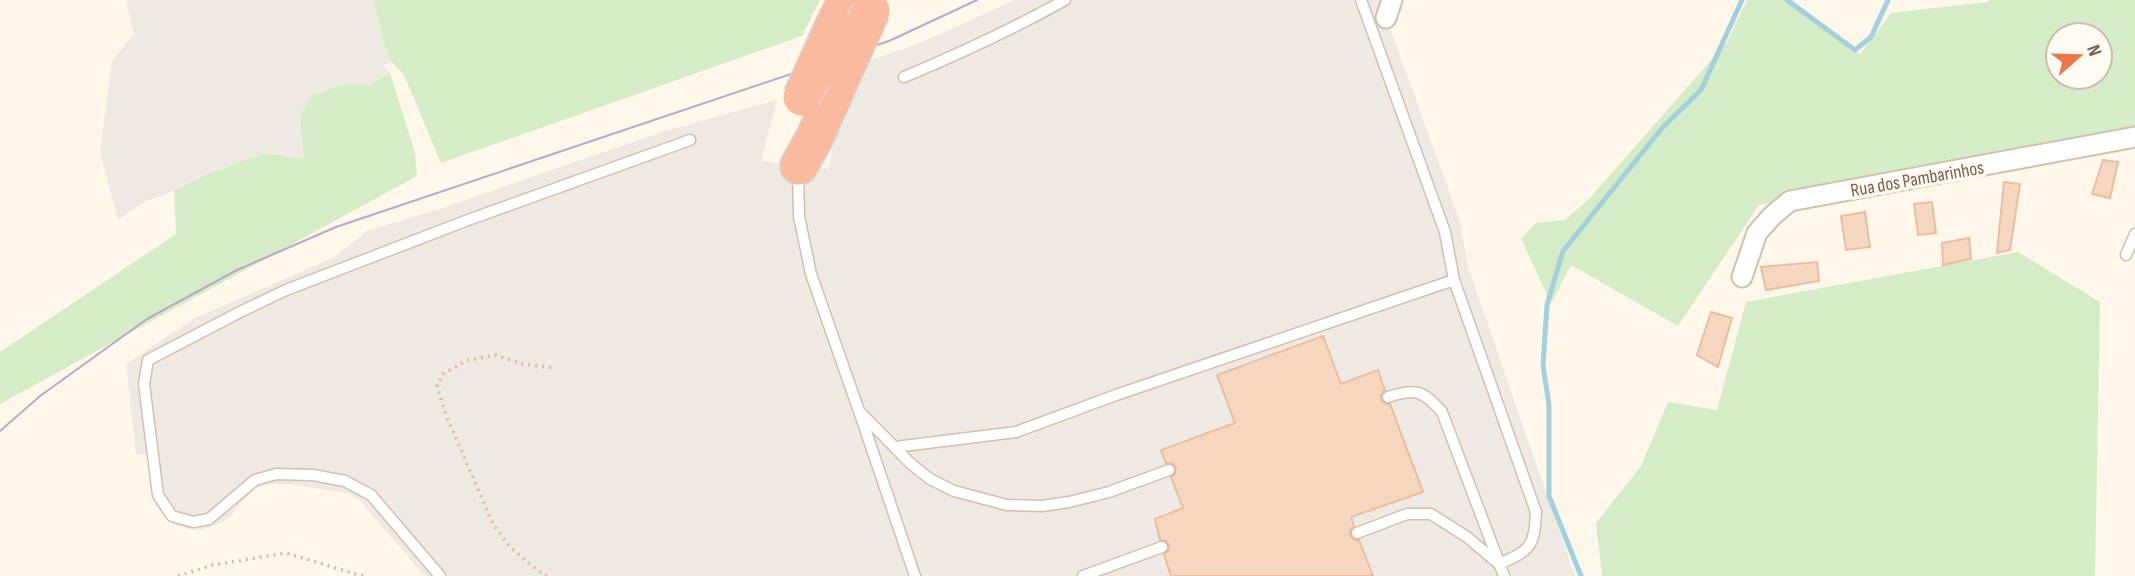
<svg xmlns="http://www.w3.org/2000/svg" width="2135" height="576" font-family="'Sofia Sans Condensed',sans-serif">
<rect width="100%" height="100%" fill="#fef7ea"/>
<path fill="#efe9e3" d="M126,0H373L385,48L392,62L383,65L390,73L369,85H341L300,117L305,159L264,153L208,174L174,191L144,202L118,220L100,152L112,61L134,34Z
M1015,0H1380L1460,222L1468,267L1575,576H425L359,500L347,493L289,484H273L257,487L240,503L231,516L222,522L202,530L189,529L178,526L169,521L156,506L152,497L147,454L136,455L126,364L197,317L333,258L367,231L442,208L665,131L777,100L761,161L829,169L837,119L867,61L918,44Z"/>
<path fill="#d5edc7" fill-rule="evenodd" d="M373,0H820L802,36L441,163L404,75L392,62L385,48Z
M1747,0H1792L1860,54L1891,13L1987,2L1990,0H2135V128L1759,205L1678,326L1571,265L1551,304L1521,238L1536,223L1565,220L1589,199L1727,42ZM2058,35H2100V77H2058Z
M390,73L415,153L417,176L0,404V352L176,234L174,191L208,174L264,153L304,159L300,117L311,96L341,85H369Z
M2018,252L2100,302L2095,576H1602L1596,523L1641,466L1668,402L1717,410L1746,302Z"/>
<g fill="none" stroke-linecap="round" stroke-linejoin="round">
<path stroke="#a2d0dc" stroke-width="5" d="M1787,0L1855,50L1871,37L1888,0
M1581,576L1549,496V405L1543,365L1547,305L1563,251L1663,127L1701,90L1742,0"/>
</g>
<path fill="#f5d7c0" stroke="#e8be9f" stroke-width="2" d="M2103,160L2118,162L2110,198L2092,194Z
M2004,182L2020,184L2010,250L1997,253Z
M1932,202L1936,233L1918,235L1914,204Z
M1865,212L1870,247L1846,250L1841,216Z
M1969,238L1971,259L1943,265L1942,243Z
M1817,262L1819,281L1766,290L1761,267Z
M1711,312L1732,318L1718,367L1697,355Z
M1323,336L1341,384L1378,370L1385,390L1381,395V400L1386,404H1390L1423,492L1351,517L1354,526L1350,531V536L1355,540H1359L1373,576H1171L1164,554L1168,551L1169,545L1166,541L1160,540L1155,519L1183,508L1171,477L1175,474L1176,468L1173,464L1166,463L1161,450L1235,423L1217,375Z"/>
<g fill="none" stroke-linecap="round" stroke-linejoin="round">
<g stroke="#d2bfae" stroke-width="13">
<path id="service" d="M904,77C959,54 1013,29 1065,0
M798,173L799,216L811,274L859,411L910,463L930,479L954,491L1007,505L1042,506L1069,502L1109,492L1169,470
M2126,255L2135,234
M1388,397C1415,388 1423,390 1442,412L1504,576
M860,414L915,576
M895,447L1016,432L1116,395L1454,280
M1357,533L1407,514H1431L1467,537L1499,564C1531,550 1534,547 1536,512L1454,280L1445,232L1361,0
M440,576L371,495L345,481L313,475L276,474L255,480L209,519L193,522L172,516L158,495L144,384L148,360L240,312L286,290L468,220L690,140
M1083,576L1162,547"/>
</g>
<g stroke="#d2bfae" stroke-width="23">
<path id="minor" d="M1386,18L1392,0
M1742,277L1757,233L1772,216L1790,201L2135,137"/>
</g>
<g stroke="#ddd5d0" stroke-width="40">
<path id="motorway" d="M833,28L847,0
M799,166L815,137L842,75"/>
</g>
<path stroke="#dbbaa2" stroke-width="3.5" stroke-dasharray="2 5" stroke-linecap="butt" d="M178,576L213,565L286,553L363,576
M547,576L533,567L510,547L493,524L446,415L437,385L443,374L466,361L495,355L523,364L552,368"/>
<use href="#service" stroke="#fff" stroke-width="10"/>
<use href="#minor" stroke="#fff" stroke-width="19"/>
<use href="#motorway" stroke="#faba9f" stroke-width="37"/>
<path stroke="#bba6ca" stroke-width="2" d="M0,431L40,396L147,319L237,270L336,227L889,41L977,0"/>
<g stroke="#ddd5d0" stroke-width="40" stroke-linecap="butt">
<path id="motorway-bridge" d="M842,75L871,11
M802,97L833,28"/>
</g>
<use href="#motorway-bridge" stroke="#faba9f" stroke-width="37"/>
</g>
<g text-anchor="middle" stroke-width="7" stroke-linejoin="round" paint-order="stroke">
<g font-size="19" fill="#7b5e4b" stroke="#fffaf2">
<text transform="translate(1917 178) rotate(-10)" y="7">Rua dos Pambarinhos</text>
</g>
</g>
<g transform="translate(2079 56) rotate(70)"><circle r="33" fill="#fffaf2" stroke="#cabcaf" stroke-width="2"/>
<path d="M0-5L12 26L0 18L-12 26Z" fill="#ed754a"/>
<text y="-10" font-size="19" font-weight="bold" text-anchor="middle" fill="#7b5e4b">N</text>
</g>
</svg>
